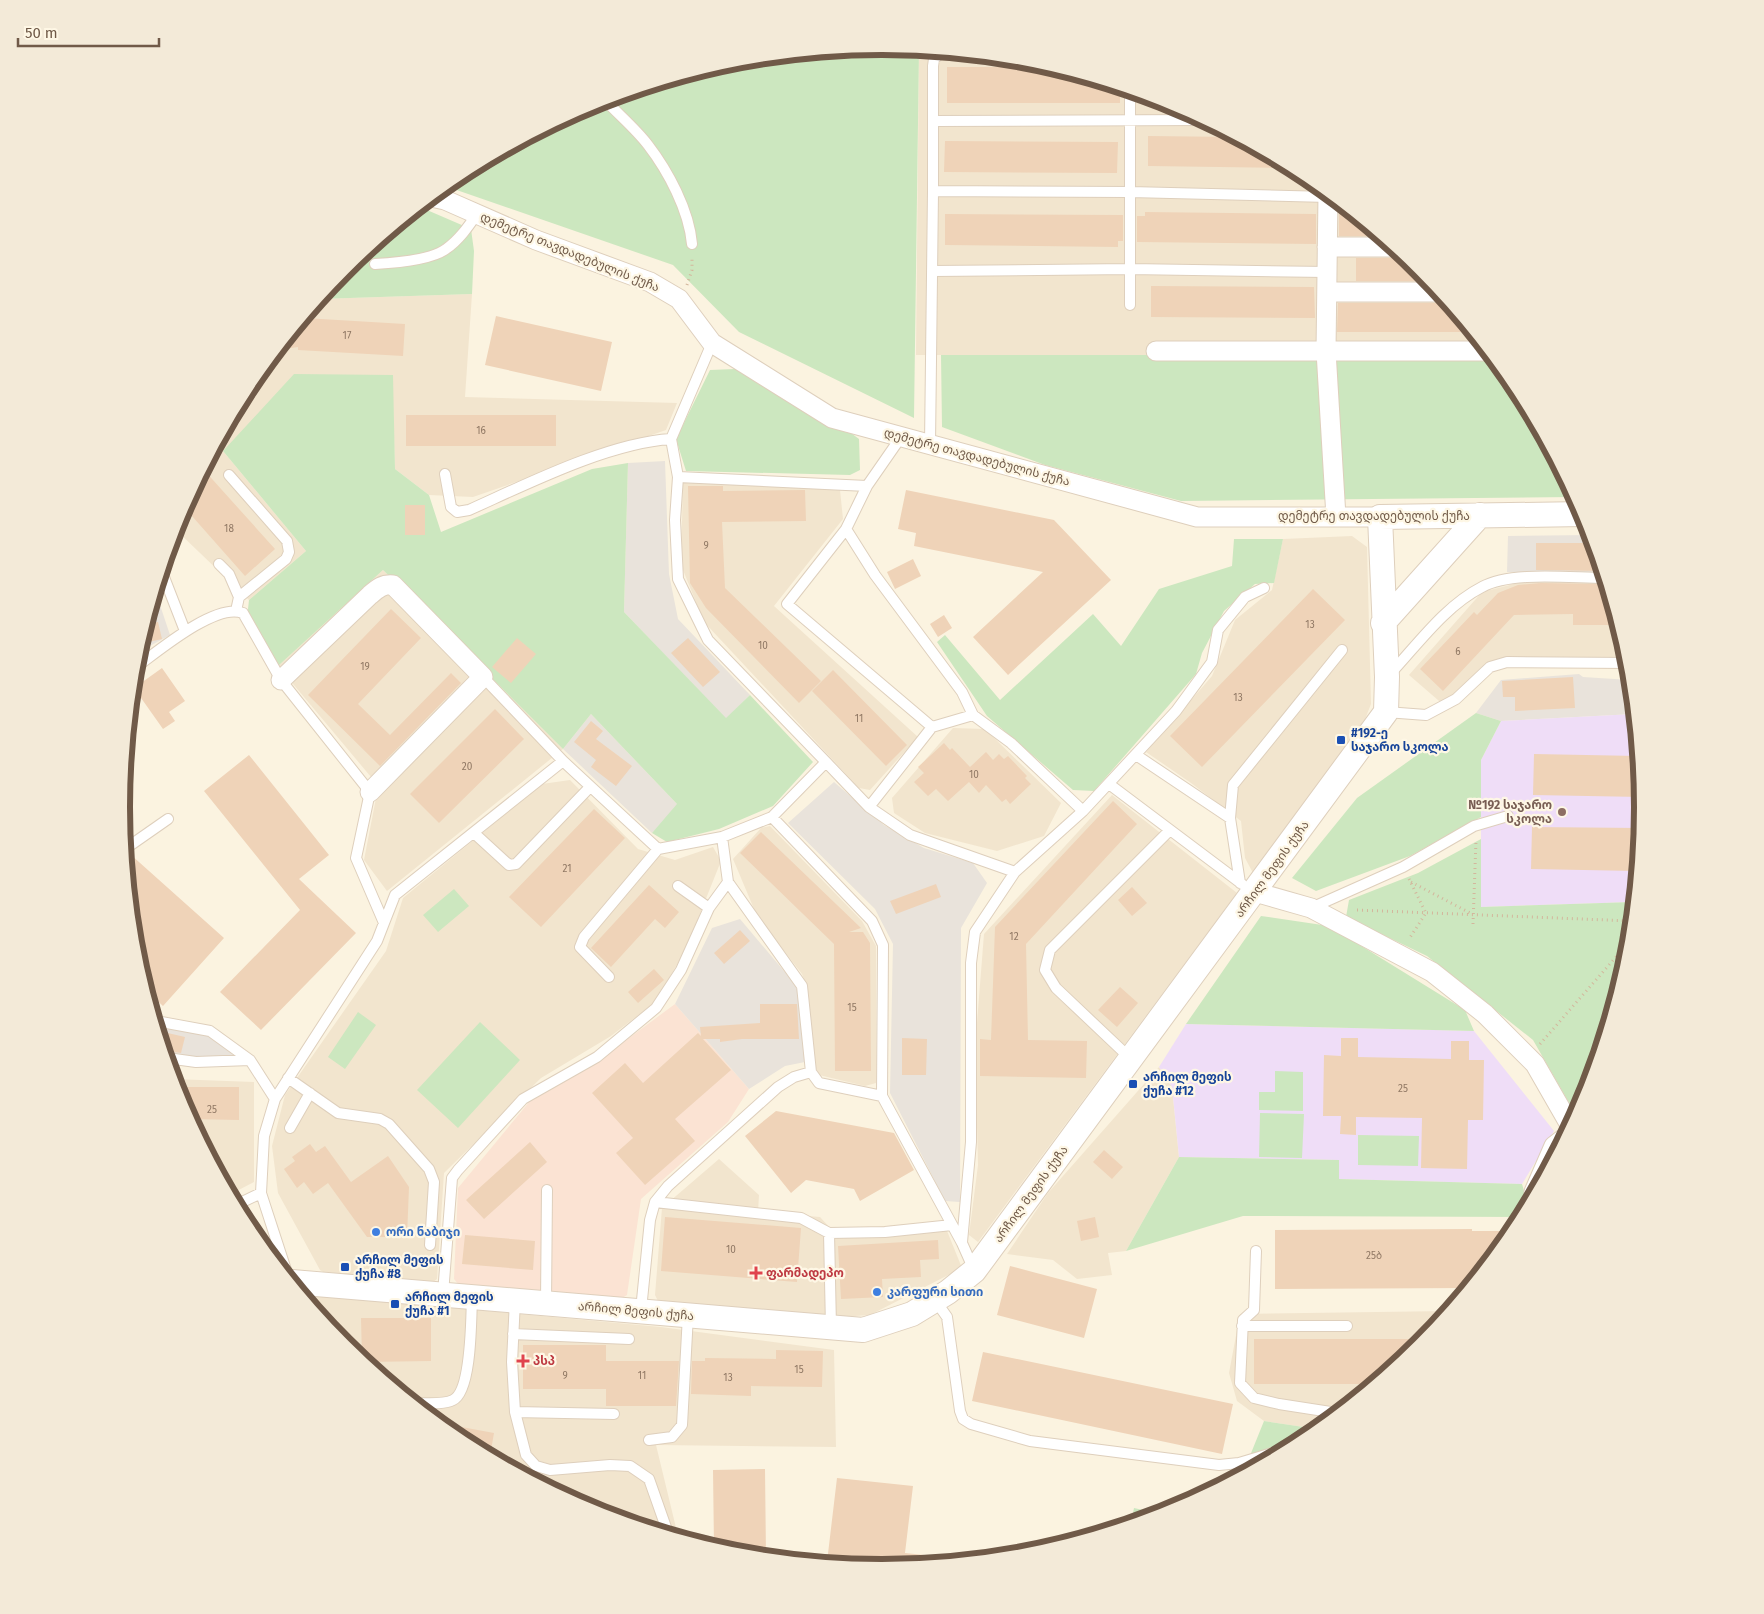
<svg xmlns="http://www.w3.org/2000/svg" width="1764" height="1614" font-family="'Fira Sans','Noto Sans Georgian',sans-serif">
<rect width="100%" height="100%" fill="#fbf3e0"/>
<path fill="#f2e5ce" d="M919,50L1031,61L1173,104L1305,175L1420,269L1490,355H916Z
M472,294L465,397L677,403L666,430L473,497L429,495L395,469L392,375L223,451L306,551L249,600L175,529L179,516L250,384L319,299Z
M683,480L840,490L843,519L774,606L918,737L870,790L859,788L704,622L681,565Z
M1352,536L1367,547L1371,704L1357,740L1253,873L1245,858L1241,821L1191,783L1146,752L1212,676L1235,620L1272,590L1283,539Z
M383,570L563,749L387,891L364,860L376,798L371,777L278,666Z
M1530,580L1605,582L1628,659H1503L1446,707L1409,675L1482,592Z
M953,728L985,729L1061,803L1044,836L997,851L925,833L894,813L892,798Z
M570,780L638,849L675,860L713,847L721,861L685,951L654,1003L611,1036L541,1078L444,1173L437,1279L432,1283L325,1273L320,1270L278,1193L272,1146L285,1095L386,951L403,898L542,784Z
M1112,795L1237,893L978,1242L969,1235L978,1165L975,1048L984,934Z
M770,826L862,921L876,946V1083L865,1086L819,1075L812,1058L807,987L802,974L757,916L733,859L761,828Z
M1159,1067L1172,1087L1179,1157L1126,1251L1108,1253L1112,1275L1077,1279L1053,1260L1007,1254L1048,1193Z
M173,1079L254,1082V1182L231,1194L179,1098Z
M719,1159L759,1195L758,1212L820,1217L833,1231L943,1221L962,1268L870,1315L811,1319L660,1305L655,1295L662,1208Z
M302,1294L661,1327L834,1350L836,1447L656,1445L678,1536L591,1510L459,1439L344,1345Z
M1448,1311L1420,1345L1317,1429L1264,1421L1237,1401L1229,1373L1240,1314Z"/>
<path fill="#fbe3d3" d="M675,1004L749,1089L728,1122L641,1199L627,1295L617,1301L459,1285L454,1279L458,1188L530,1101L594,1064Z"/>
<path fill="#e9e3db" d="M665,461L669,574L678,619L750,695L726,719L624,612L628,463Z
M1591,535L1602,572H1507L1508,536Z
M156,593L170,635L137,653Z
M1579,674L1583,677L1630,680L1634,714L1501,721L1476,713L1501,680Z
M591,714L678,805L652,833L563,749Z
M834,782L884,825L924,848L973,863L987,883L961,928L960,1202L945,1201L890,1093L893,944L875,909L788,823Z
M740,919L800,990L805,1062L785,1066L749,1089L675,1004L712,928Z
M157,1026L208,1035L237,1058L196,1060L166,1055Z"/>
<path fill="#efddf7" d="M1634,714L1643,807L1633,902L1481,907V760L1501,721Z
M1186,1024L1474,1031L1554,1131L1522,1184L1338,1179V1160L1179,1157L1172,1087L1159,1067Z"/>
<path fill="#cce7bf" d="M882,46L919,50L914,418L739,332L673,265L445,186L460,174L591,104L734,61Z
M420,207L471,229L474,251L472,294L319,299L344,269Z
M941,355H1490L1515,385L1575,497L1181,501L1045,465L942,427Z
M735,369L843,427L859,439L860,470L850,475L686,471L676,439L710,370Z
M294,374L393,375L395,469L429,495L441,532L592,469L628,463L624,612L726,718L750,695L813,762L773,806L719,829L667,842L652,833L677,804L591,714L563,749L383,570L278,666L247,618L249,600L306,551L223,451Z
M1234,539H1283L1274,583L1255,584L1224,611L1202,653L1196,674L1094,791L1073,790L987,716L937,642L945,635L1000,700L1093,614L1121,646L1159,589L1232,566Z
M1476,713L1501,721L1481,760V817L1410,856L1316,891L1292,878L1357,798Z
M1481,839V907L1633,902L1628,956L1585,1098L1576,1115L1533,1040L1427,956L1346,917L1349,900L1418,873Z
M454,889L469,906L438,932L423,915Z
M1261,916L1329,926L1465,1010L1474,1031L1186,1024Z
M358,1012L376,1025L345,1069L328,1057Z
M480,1022L520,1060L458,1128L417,1090Z
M1275,1071L1303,1072V1111L1259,1110V1092H1275Z
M1260,1113L1304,1114L1302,1158L1259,1157Z
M1358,1135L1419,1136L1418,1166L1358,1165Z
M1179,1157L1339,1160V1179L1522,1184L1528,1204L1521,1217L1243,1216L1126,1251Z
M1264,1421L1317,1429L1304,1440L1243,1473Z
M1134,1508L1161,1514L1131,1523Z"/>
<path fill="#efd3b8" d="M947,67H1050L1120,88V103H947Z
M1148,136L1235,137L1293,168L1148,166Z
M945,141L1118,142L1117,173L944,172Z
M1339,203L1356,217L1379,236H1339Z
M1145,212L1316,214V244L1137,242V216H1145Z
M945,214L1123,215V241H1118V247L945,245Z
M1401,254L1423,273V281H1356V258H1393Z
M1151,286L1314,287L1315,318L1151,317Z
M1445,300L1471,332H1337L1338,303H1438Z
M496,316L612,342L601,391L485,365Z
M304,318L405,324L403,356L298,350V347L278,350Z
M406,415H556V446H406Z
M204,470L275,549L245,576L184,507Z
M688,486H723V491L805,490L806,521L722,522L725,588L821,681L799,703L706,608L690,583Z
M906,490L1054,520L1111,580L1008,675L973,637L1043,572L914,546L916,533L898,529Z
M405,505H425V535H405Z
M1536,543H1593L1602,571L1536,570Z
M913,559L921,576L895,589L887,572Z
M1541,583L1606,584L1618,625H1573V614L1514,615L1443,691L1420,669L1474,612L1477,615L1498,593L1518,585Z
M1313,589L1345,620L1202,767L1170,736Z
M391,609L421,638L358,704L390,735L451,673L461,683L380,766L308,695Z
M944,615L952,628L938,637L930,624Z
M158,622L162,639L140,644L146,624Z
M517,638L536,654L511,683L492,667Z
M688,638L720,672L703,687L671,653Z
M162,668L185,701L169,712L175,721L163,729L134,688Z
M833,670L907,745L886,766L812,691Z
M1573,677L1575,708L1515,711V697H1503L1502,681Z
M495,709L524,739L439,823L410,794Z
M591,721L603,731L596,739L632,766L616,786L591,767L596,760L574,742Z
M944,743L950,750L952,748L970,767L986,752L993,760L999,754L1004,759L1008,756L1027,776L1025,778L1031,784L1010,804L1006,799L1002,802L986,785L979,793L969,782L948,801L936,789L928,796L914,782L924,773L918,767Z
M1534,754L1638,756L1642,797L1533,795Z
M249,755L329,855L299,879L356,933L261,1030L220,992L300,910L204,791Z
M1113,801L1137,824L1026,944L1028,1040L1087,1041L1086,1078L980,1076V1039L991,1040L995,927Z
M594,809L625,838L541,927L509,897Z
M1532,827L1641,828L1636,871L1531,869Z
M761,832L861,928L849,932H863L870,943L871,1071H835L834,944L740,853Z
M130,854L224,938L163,1006L147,991L136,955L126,856Z
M936,884L941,897L896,914L890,901Z
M649,885L679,912L665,928L655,919L611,967L591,948Z
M1132,887L1147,903L1132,916L1118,900Z
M740,930L750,941L724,964L714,953Z
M654,969L664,980L638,1003L628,992Z
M1120,987L1138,1003L1117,1027L1098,1010Z
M760,1004H797L799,1039H742L720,1042V1039H703L731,1070L675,1119L695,1141L645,1185L616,1153L633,1138L592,1093L625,1063L643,1083L698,1033L701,1036L700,1027L760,1023Z
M159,1031L185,1037L181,1053L165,1051Z
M902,1038L927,1039L926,1075H902Z
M1341,1038H1358V1057L1451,1059V1041H1469V1060H1484L1483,1120H1468L1467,1169L1421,1168L1422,1118L1356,1117V1135L1340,1134L1341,1116H1323L1324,1055L1341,1056Z
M176,1087H239V1120L190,1119Z
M776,1111L894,1133L914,1170L860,1201L854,1189L806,1180L791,1193L745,1136Z
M530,1142L547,1162L484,1219L466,1200Z
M310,1144L316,1152L325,1146L351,1182L388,1156L409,1187L407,1237H367L328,1183L313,1194L304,1182L297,1188L284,1169L295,1161L292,1157Z
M1104,1150L1123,1167L1112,1179L1093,1162Z
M665,1217L801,1228L797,1282L661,1271Z
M1095,1217L1099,1237L1081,1241L1077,1221Z
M1472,1229V1231H1514L1467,1288L1275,1289V1230Z
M465,1235L535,1241L533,1270L462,1264Z
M938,1240L939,1259L920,1260L921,1277L882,1279L883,1297L841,1299L838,1246Z
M1010,1266L1097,1289L1084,1338L997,1315Z
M361,1318H431V1361L365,1362L362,1359Z
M1254,1339H1410V1353L1373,1384H1254Z
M523,1345H606V1361H679L676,1406H606V1389H523Z
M776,1350L823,1351L822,1387L751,1386V1396L691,1394L692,1361H705V1358L776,1359Z
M983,1352L1233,1404L1222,1454L972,1401Z
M440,1423L494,1433L490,1456L459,1439Z
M765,1469L766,1556L733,1553L714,1547L713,1470Z
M837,1478L913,1486L905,1553L934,1556V1563L882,1568L827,1562Z"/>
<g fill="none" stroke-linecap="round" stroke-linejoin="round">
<g stroke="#decfbc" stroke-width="12">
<path id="service" d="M605,100C619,115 636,129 648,145C668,171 689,210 692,244
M933,121L1203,120
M933,191V66L934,59L942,52
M375,264C393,263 431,260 446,249C459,240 468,227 477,214
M933,271L1130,269L1327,272
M1130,305V91
M712,343L671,439L678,477L675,520L678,579L708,640L826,762
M901,437L867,486L846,529L787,604L932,727L973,715L1011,743L1083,811
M930,445L933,191L1130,192L1328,197
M445,474L451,507L457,512L469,510C527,484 608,443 671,439
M229,475L287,541L289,552L286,559L239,597L236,611
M678,477L867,486
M846,529L875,575L962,692L973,715
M219,564L229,574L239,597
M162,572L185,631
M135,668C157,652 216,602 243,613L281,680L370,792L356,858L384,923L377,941L275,1099
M1390,674C1418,644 1445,606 1482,587C1511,571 1570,578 1604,578
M483,677L563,761
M1386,712L1426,715L1456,699L1490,667L1507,662L1629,663
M1136,755L1230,818
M1109,784L1242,884
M869,807L932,727
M474,833L509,865L516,864L590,787
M722,837L728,882L802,986L811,1072L819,1083L882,1096
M125,849L168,819
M1240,883L1230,818L1233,785L1342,650
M678,886L709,908
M1311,908L1403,867L1474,826L1508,816
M384,923L395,895L563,761L658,849L722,837L772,817
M609,977L580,947L584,937L658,849
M156,1021L210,1031L250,1060L275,1099L264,1136L261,1193L288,1276
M167,1058L196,1062L250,1060
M1130,1058L1056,988L1045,970L1050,950L1170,830
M288,1078L338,1113L380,1119L389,1124L429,1169L434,1182L430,1245
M290,1128L310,1093
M655,1202L801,1218L829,1233L885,1232L952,1225
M236,1205L261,1193
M829,1233L831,1327
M962,1242L971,1142V963L975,932L1015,872L1083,811L1176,711L1212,662L1218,630L1245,597L1264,588
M1256,1251L1254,1310L1243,1320L1240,1383L1254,1398L1279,1404L1337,1413
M974,1270L962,1243L882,1096L883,945L872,921L772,817L826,762L869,807L910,835L1015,872
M443,1294L452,1178L458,1170L523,1099L597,1057L656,1008L681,970L709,908L728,882
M515,1300L512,1362L515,1412L526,1455L536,1466L550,1470L610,1465L630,1466L649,1479L668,1533
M935,1300L947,1317L960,1411L963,1419L971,1424L1030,1441L1219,1465L1239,1463L1289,1448
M546,1303L547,1190
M641,1310L650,1220L655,1202L668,1186L778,1087L794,1077L811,1072
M1242,1326H1347
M513,1334L629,1339
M414,1403C426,1403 443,1405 453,1400C472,1391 471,1318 472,1297
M515,1412L614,1414
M649,1440L672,1437L682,1425L688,1315"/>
</g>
<g stroke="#decfbc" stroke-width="21">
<path id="minor" d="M1328,194L1326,351L1336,517
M431,197L445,200L536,240L650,282L679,299L712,343L832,418L1197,517H1380
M1327,247H1393
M1327,292H1438
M1156,351H1487
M281,680L370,595C378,588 383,584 393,585L483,677L370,792
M1255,892L1311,908L1432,972L1485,1014L1535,1064L1570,1125
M1534,1192L1554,1146L1563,1139"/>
</g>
<g stroke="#decfbc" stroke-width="26">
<path id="tertiary" d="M1383,623L1480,515
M292,1282L863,1330L912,1314L948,1292L974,1271L1386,712L1387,677L1380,517L1584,514"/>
</g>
<path stroke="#d3b69c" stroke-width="3" stroke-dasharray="1 4" stroke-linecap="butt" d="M687,285L692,270V257
M1409,879L1426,913L1409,939
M1411,882L1472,914
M1357,910L1632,921
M1473,924L1476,840
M1540,1044L1629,942"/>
<use href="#service" stroke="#fff" stroke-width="10"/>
<use href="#minor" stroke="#fff" stroke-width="19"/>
<use href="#tertiary" stroke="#fff" stroke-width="24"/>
</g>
<g fill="#1a4fb4" stroke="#fef7e5" stroke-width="2">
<rect x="1336" y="735" width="10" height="10" rx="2.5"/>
<rect x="1128" y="1079" width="10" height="10" rx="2.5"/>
<rect x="340" y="1262" width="10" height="10" rx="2.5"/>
<rect x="390" y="1299" width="10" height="10" rx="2.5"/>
</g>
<circle fill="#8d6e63" stroke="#fef7e5" stroke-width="2" cx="1562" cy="812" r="5"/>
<g fill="#3f7fe0" stroke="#fef7e5" stroke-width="2">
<circle cx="376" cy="1232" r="5"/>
<circle cx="877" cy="1292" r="5"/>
</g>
<g fill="#e0444e" stroke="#fef7e5" stroke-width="2">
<path d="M753.5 1265.5h5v5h5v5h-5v5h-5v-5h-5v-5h5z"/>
<path d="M520.5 1353.5h5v5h5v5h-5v5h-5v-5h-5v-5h5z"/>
</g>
<g text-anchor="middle" stroke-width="4.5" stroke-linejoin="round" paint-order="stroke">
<g font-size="10" fill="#907864">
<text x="347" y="339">17</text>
<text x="481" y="434">16</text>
<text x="229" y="532">18</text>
<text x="706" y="549">9</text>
<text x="1310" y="628">13</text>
<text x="763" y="649">10</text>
<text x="1458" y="655">6</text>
<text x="365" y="670">19</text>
<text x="1238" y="701">13</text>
<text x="859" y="722">11</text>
<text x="467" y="770">20</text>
<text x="974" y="778">10</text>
<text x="567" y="872">21</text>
<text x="1014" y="940">12</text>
<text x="852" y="1011">15</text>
<text x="1403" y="1092">25</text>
<text x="212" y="1113">25</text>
<text x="731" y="1253">10</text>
<text x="1374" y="1259">25ბ</text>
<text x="799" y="1373">15</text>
<text x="565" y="1379">9</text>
<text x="642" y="1379">11</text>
<text x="728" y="1381">13</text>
</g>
<g font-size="12" fill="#705a48" stroke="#fef7e5">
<text transform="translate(570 252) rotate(22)" y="4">დემეტრე თავდადებულის ქუჩა</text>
<text transform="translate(977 457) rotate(15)" y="4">დემეტრე თავდადებულის ქუჩა</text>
<text x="1374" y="520">დემეტრე თავდადებულის ქუჩა</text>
<text transform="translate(1272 869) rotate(-54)" y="4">არჩილ მეფის ქუჩა</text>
<text transform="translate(1031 1194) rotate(-54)" y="4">არჩილ მეფის ქუჩა</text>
<text transform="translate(636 1311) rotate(5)" y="4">არჩილ მეფის ქუჩა</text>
</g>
<g font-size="12" font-weight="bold" fill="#164399" stroke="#fef7e5" text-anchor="start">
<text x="1351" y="737">#192-ე<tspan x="1351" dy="14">საჯარო სკოლა</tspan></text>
<text x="1143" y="1081">არჩილ მეფის<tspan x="1143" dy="14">ქუჩა #12</tspan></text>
<text x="355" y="1264">არჩილ მეფის<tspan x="355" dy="14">ქუჩა #8</tspan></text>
<text x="405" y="1301">არჩილ მეფის<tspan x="405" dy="14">ქუჩა #1</tspan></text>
</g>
<g font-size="12" font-weight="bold" fill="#785e54" stroke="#fef7e5" text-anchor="end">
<text x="1552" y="809">№192 საჯარო<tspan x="1552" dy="14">სკოლა</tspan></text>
</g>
<g font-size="12" font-weight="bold" fill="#366cbe" stroke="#fef7e5" text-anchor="start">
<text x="386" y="1236">ორი ნაბიჯი</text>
<text x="887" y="1296">კარფური სითი</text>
</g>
<g font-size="12" font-weight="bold" fill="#be3a42" stroke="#fef7e5" text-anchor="start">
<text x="766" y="1277">ფარმადეპო</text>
<text x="533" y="1365">პსპ</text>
</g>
</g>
<path d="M0 0H1764V1614H0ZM130 807a752 752 0 1 1 1504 0a752 752 0 1 1-1504 0Z" fill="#f3ead8" fill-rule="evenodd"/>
<path fill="none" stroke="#705a48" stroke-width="6" d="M130 807a752 752 0 1 1 1504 0a752 752 0 1 1-1504 0Z"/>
<path d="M18 38v8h141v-8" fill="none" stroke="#705a48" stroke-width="2.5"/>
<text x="25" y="38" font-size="15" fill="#705a48" stroke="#fef7e5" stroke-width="4" paint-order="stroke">50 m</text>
</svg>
